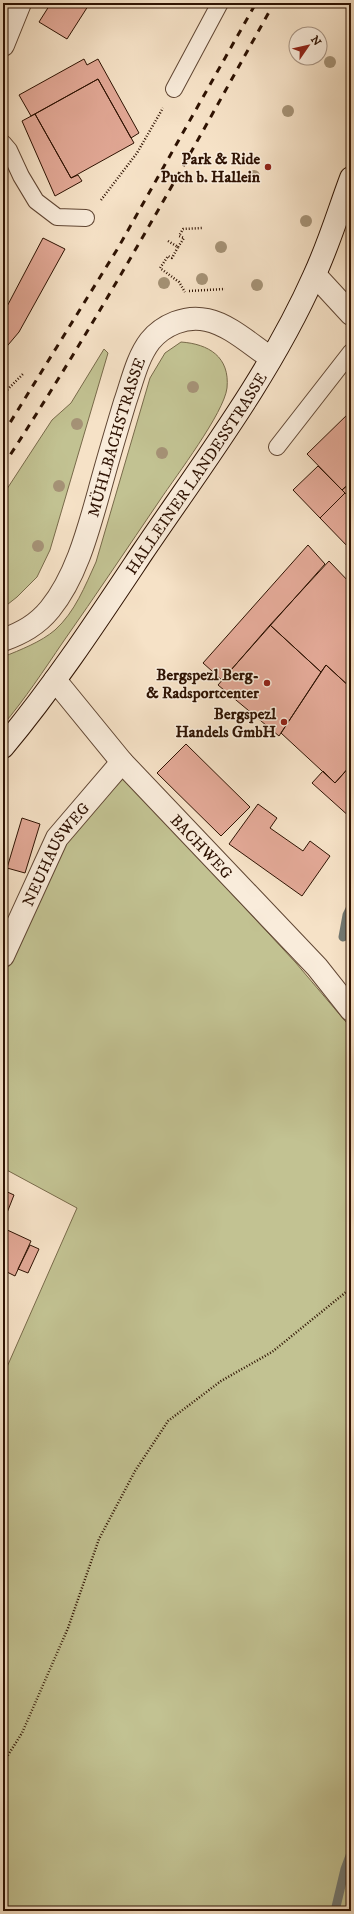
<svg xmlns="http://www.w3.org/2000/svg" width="354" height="1914" font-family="'IM FELL DW Pica',serif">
<rect width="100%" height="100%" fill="#f6e2c7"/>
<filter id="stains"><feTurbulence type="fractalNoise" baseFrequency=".005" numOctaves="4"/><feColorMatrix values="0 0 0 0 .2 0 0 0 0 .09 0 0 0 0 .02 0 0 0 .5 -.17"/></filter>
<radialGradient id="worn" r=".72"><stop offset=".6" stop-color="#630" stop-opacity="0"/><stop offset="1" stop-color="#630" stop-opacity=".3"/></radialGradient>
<path fill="#c2c292" stroke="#786a4a" d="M181,342C209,344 230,357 227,388C224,413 176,476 160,500C128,547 96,595 63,642C44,670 25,699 3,725V657C20,650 41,642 55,630C75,612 85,586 96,562L150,378L165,353Z
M104,349L108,353L50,550L37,577L17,597L3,608V495L52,420L71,403Z
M124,778L296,963L351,1028V1911H3V1376L77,1208L3,1168V971L61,844Z"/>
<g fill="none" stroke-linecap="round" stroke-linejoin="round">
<path stroke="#727872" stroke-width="9" d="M343,937L347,915L351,907
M351,973V974
M335,1911L345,1869L351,1853"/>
</g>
<path fill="#e3a997" stroke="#2e1202" d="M51,3H90L67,39L39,22Z
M84,59L87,65L98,59L139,133L131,138L98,79L31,116L19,95Z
M98,79L134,143L71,178L35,114Z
M35,114L71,178L78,175L82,181L55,196L22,121Z
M43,238L65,249L19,332L3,351V314Z
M351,411V482L342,490L307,454Z
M318,466L345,493L320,518L293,490Z
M351,482V499L342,490Z
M345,493L351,499V550L320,518Z
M308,545L325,564L222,680L203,663Z
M329,561L351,584V688L326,665L321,672L270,625Z
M270,625L321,672L279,736L218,685Z
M326,665L351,688V765L335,783L281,733Z
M186,744L250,807L221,836L157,773Z
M351,765V818L312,783L323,771L335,783Z
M258,804L277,818L270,828L303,851L310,841L330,856L302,896L229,844Z
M22,818L40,824L25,873L7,868Z
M3,1190L14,1195L3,1223Z
M3,1228L31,1241L15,1276L3,1270Z
M30,1245L39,1249L28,1273L18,1269Z"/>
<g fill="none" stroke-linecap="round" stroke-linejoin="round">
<g stroke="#604633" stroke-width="18">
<path id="lane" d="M174,89L220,3
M3,143L9,150L21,176L36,201L57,217L86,218
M277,447L351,352"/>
</g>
<g stroke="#604633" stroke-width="24">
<g id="street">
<path d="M3,45L20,3"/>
<path d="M315,275L351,314"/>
<path id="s1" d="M3,640C22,633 37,625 50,609C76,577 88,531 99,492C107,462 116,432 125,402C132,382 137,358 150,341C163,325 186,315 207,320C230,325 251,345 271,358"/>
<path id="s2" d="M55,680L122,762L317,967L351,1010"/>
<path id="s3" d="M3,956L57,838L122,762"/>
</g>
</g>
<g stroke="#2e1202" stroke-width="24">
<g id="secondary">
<path id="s4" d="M3,747C54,686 98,619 142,553C203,463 270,375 314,276C329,244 339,210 351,178"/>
</g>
</g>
<path stroke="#2e1202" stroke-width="2.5" stroke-dasharray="1 2" stroke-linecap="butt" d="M336,3L351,8
M101,200L137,153L163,108
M168,241L178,247L172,258L168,256L160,268L179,282L185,292
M178,247L184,238L179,236L183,229L203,228
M189,291L225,289
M3,394L23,374
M3,1763L22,1733L68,1628L99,1539L135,1471L168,1421L221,1381L272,1352L351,1288"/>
<use href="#lane" stroke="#f9ecdb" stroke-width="16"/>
<use href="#street" stroke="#f9ecdb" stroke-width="22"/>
<use href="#secondary" stroke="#f9ecdb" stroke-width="22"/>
<path stroke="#2e1202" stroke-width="3" stroke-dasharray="7 7" stroke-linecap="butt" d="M3,434L118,248L256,3
M3,466C101,316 187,160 274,3"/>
</g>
<g fill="#a59276">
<circle cx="330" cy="62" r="6"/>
<circle cx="288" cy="111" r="6"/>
<circle cx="254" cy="176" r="6"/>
<circle cx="306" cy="221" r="6"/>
<circle cx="221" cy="247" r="6"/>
<circle cx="202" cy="279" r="6"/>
<circle cx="164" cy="283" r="6"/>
<circle cx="257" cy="285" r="6"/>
<circle cx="193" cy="387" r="6"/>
<circle cx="77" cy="424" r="6"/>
<circle cx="162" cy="453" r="6"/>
<circle cx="59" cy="486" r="6"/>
<circle cx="38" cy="546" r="6"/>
</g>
<g fill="#8f2418" stroke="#f9ecdb" stroke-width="1.5">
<circle cx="268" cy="167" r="4"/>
<circle cx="267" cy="683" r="4"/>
<circle cx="284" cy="722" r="4"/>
</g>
<g text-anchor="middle" stroke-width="3" stroke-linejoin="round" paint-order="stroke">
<g font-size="16" font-weight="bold" fill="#2e1202" stroke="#f9ecdb" text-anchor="end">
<text x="260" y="164">Park &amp; Ride<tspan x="260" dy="18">Puch b. Hallein</tspan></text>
<text x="259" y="680">Bergspezl Berg-<tspan x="259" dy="18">&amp; Radsportcenter</tspan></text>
<text x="276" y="719">Bergspezl<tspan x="276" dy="18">Handels GmbH</tspan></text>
</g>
<g font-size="16" fill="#2e1202" stroke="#f9ecdb">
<text dy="6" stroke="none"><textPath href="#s1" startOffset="242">MÜHLBACHSTRASSE</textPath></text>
<text dy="6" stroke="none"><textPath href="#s4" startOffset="335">HALLEINER LANDESSTRASSE</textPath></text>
<text dy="6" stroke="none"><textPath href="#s2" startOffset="222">BACHWEG</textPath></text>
<text dy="6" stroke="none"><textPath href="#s3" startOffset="115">NEUHAUSWEG</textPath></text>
</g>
</g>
<rect width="354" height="1914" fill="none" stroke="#f6e2c7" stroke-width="16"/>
<rect x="4" y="4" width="346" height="1906" fill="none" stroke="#2e1202" stroke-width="2"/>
<rect x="8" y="8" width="338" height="1898" fill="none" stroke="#2e1202"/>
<g transform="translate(308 46) rotate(56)"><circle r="19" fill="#f9ecdb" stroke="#a89584"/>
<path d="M0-3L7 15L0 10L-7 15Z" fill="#8f2418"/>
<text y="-6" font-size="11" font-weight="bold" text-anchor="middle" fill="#2e1202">N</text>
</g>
<rect width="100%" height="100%" filter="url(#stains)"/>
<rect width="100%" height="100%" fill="url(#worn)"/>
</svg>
